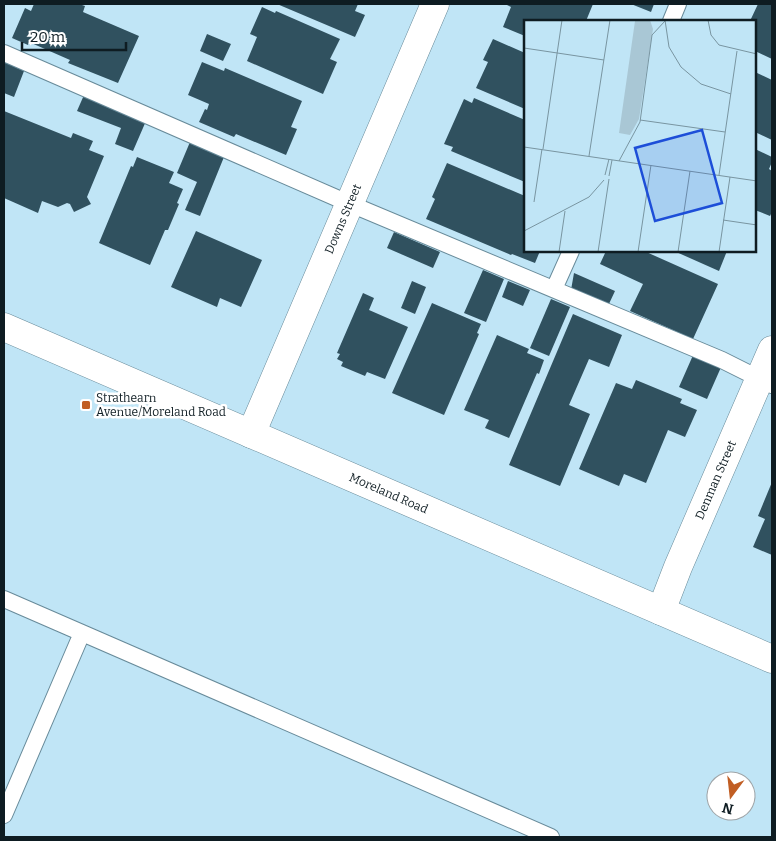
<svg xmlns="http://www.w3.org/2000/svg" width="776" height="841" font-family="Bitter,serif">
<rect width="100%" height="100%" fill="#c0e5f6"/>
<path fill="#30515f" d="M34,4H79L85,6L83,12L139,36L118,83L68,63L70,60L29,42L28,45L12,38L25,8L31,11Z
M277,4H358L355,11L365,15L355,37Z
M505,4H593L586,21L579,19L578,21H525V36L503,27L511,7Z
M631,4H654L651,12Z
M758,4H772V59L755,51V21H750Z
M262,7L275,13L276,11L340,39L330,59L337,62L323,94L247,61L257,37L250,34Z
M207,34L231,44L223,61L200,51Z
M493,39L525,53V109L476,88L488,62L483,60Z
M4,62L24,71L14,97L4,93Z
M202,62L224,71L225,68L302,101L291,127L297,129L286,155L236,134L234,137L199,122L205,109L207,110L209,104L188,95Z
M755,72L772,80V140L755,132Z
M84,95L146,121L133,151L115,144L121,128L77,111Z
M474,98L525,120V182L451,151L453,147L444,144L464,99L472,103Z
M4,111L71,138L73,133L93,141L89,150L104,156L87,197L91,204L74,212L70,204L67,203L58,207L42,201L38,213L4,198Z
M190,142L224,157L200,216L185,210L197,182L177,173Z
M755,149L772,157V162L769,169L772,171V212L770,216L755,210Z
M137,157L174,172L169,183L183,189L177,203L179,204L168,230H165L150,265L99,243L131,166L133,167Z
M447,163L525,196V251H540L535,263L512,254L511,255L426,219L435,199L432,197Z
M196,231L262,260L241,307L220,298L217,307L171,287Z
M394,232L440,252L433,268L387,248Z
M606,251H644L718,284L693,339L630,311L643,284L600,264Z
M674,251H727L719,271Z
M483,270L504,279L486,322L464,313Z
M574,273L615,291L608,306L571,290Z
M412,281L426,287L415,314L401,308Z
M508,281L530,290L523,306L502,297Z
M363,293L374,298L369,310L408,327L385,379L367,372L365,376L341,366L343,362L337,359L340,354L337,353Z
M551,299L570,307L549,356L530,348Z
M432,303L481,324L477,333L479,334L444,415L392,393Z
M573,314L622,335L609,367L589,359L569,405L590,414L560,486L509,465Z
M497,335L529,349L527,353L544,360L539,374L537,373L509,438L485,428L489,420L464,410Z
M694,353L722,365L707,399L679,387Z
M636,380L682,399L680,403L697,410L685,437L668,430L646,483L624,474L619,486L579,469L616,383L632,389Z
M772,482V555L753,547L765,519L758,516Z"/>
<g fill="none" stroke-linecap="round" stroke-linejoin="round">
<g stroke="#688b9a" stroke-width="18">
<path id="lane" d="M671,21L678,4
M4,53L348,203L722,360L772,385
M554,289L571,251
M4,599L551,837
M4,815L82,633"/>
</g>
<g stroke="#688b9a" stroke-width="29">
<g id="street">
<path id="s1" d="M251,434L435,4"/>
<path id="s2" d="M661,611L678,567L772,350"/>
</g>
</g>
<g stroke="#688b9a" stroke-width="29">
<g id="secondary">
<path id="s3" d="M4,327L772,659"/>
</g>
</g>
<use href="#lane" stroke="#fff" stroke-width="16"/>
<use href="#street" stroke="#fff" stroke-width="28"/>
<use href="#secondary" stroke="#fff" stroke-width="28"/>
</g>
<rect fill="#c15e24" stroke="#fff" stroke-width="2" x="81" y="400" width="10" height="10" rx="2.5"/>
<g text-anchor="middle" stroke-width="5" stroke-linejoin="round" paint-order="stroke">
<g font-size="12" fill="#0e1c22" stroke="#fff">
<text dy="4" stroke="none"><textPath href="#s1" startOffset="234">Downs Street</textPath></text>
<text dy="4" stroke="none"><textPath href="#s2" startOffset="142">Denman Street</textPath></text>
<text dy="4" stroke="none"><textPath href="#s3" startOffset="419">Moreland Road</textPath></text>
</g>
<g font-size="12" fill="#0e1c22" stroke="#fff" text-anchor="start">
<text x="96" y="402">Strathearn<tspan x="96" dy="14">Avenue/Moreland Road</tspan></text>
</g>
</g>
<g transform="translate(524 20)">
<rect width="232" height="232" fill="#c0e5f6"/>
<path d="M126,0L129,9L115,99L106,115L95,113L111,1Z" fill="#a9c7d5"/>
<path fill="none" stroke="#7995a1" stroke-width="1" d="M141,0L145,27L157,47L177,64L207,74M184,0L187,15L195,25L233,34M0,28L80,40M116,100L201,112M0,127L233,161M19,129L38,0M65,136L86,0M95,141L116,102L128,15L141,1M81,155L85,139M195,155L213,31M85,156L88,140M10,182L18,129M199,200L233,205M0,211L65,177L80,160M35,232L41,191M74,232L85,159M114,232L127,145M154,232L166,151M195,232L206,157"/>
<path fill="#1d4ed8" fill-opacity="0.15" stroke="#1d4ed8" stroke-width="2.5" d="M178,110L198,183L131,201L111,128Z"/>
<rect width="232" height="232" fill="none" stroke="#0e1c22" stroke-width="2.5"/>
</g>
<rect width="776" height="841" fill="none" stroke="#0e1c22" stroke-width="10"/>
<g transform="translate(731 796) rotate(195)"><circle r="24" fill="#ffffff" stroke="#9fa4a7"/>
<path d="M0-4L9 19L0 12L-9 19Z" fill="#c15e24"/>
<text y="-8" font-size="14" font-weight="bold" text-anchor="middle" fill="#0e1c22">N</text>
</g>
<path d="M22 42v8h104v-8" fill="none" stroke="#0e1c22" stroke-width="2.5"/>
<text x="30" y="42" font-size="15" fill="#0e1c22" stroke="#ffffff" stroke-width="4" paint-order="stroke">20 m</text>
</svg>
